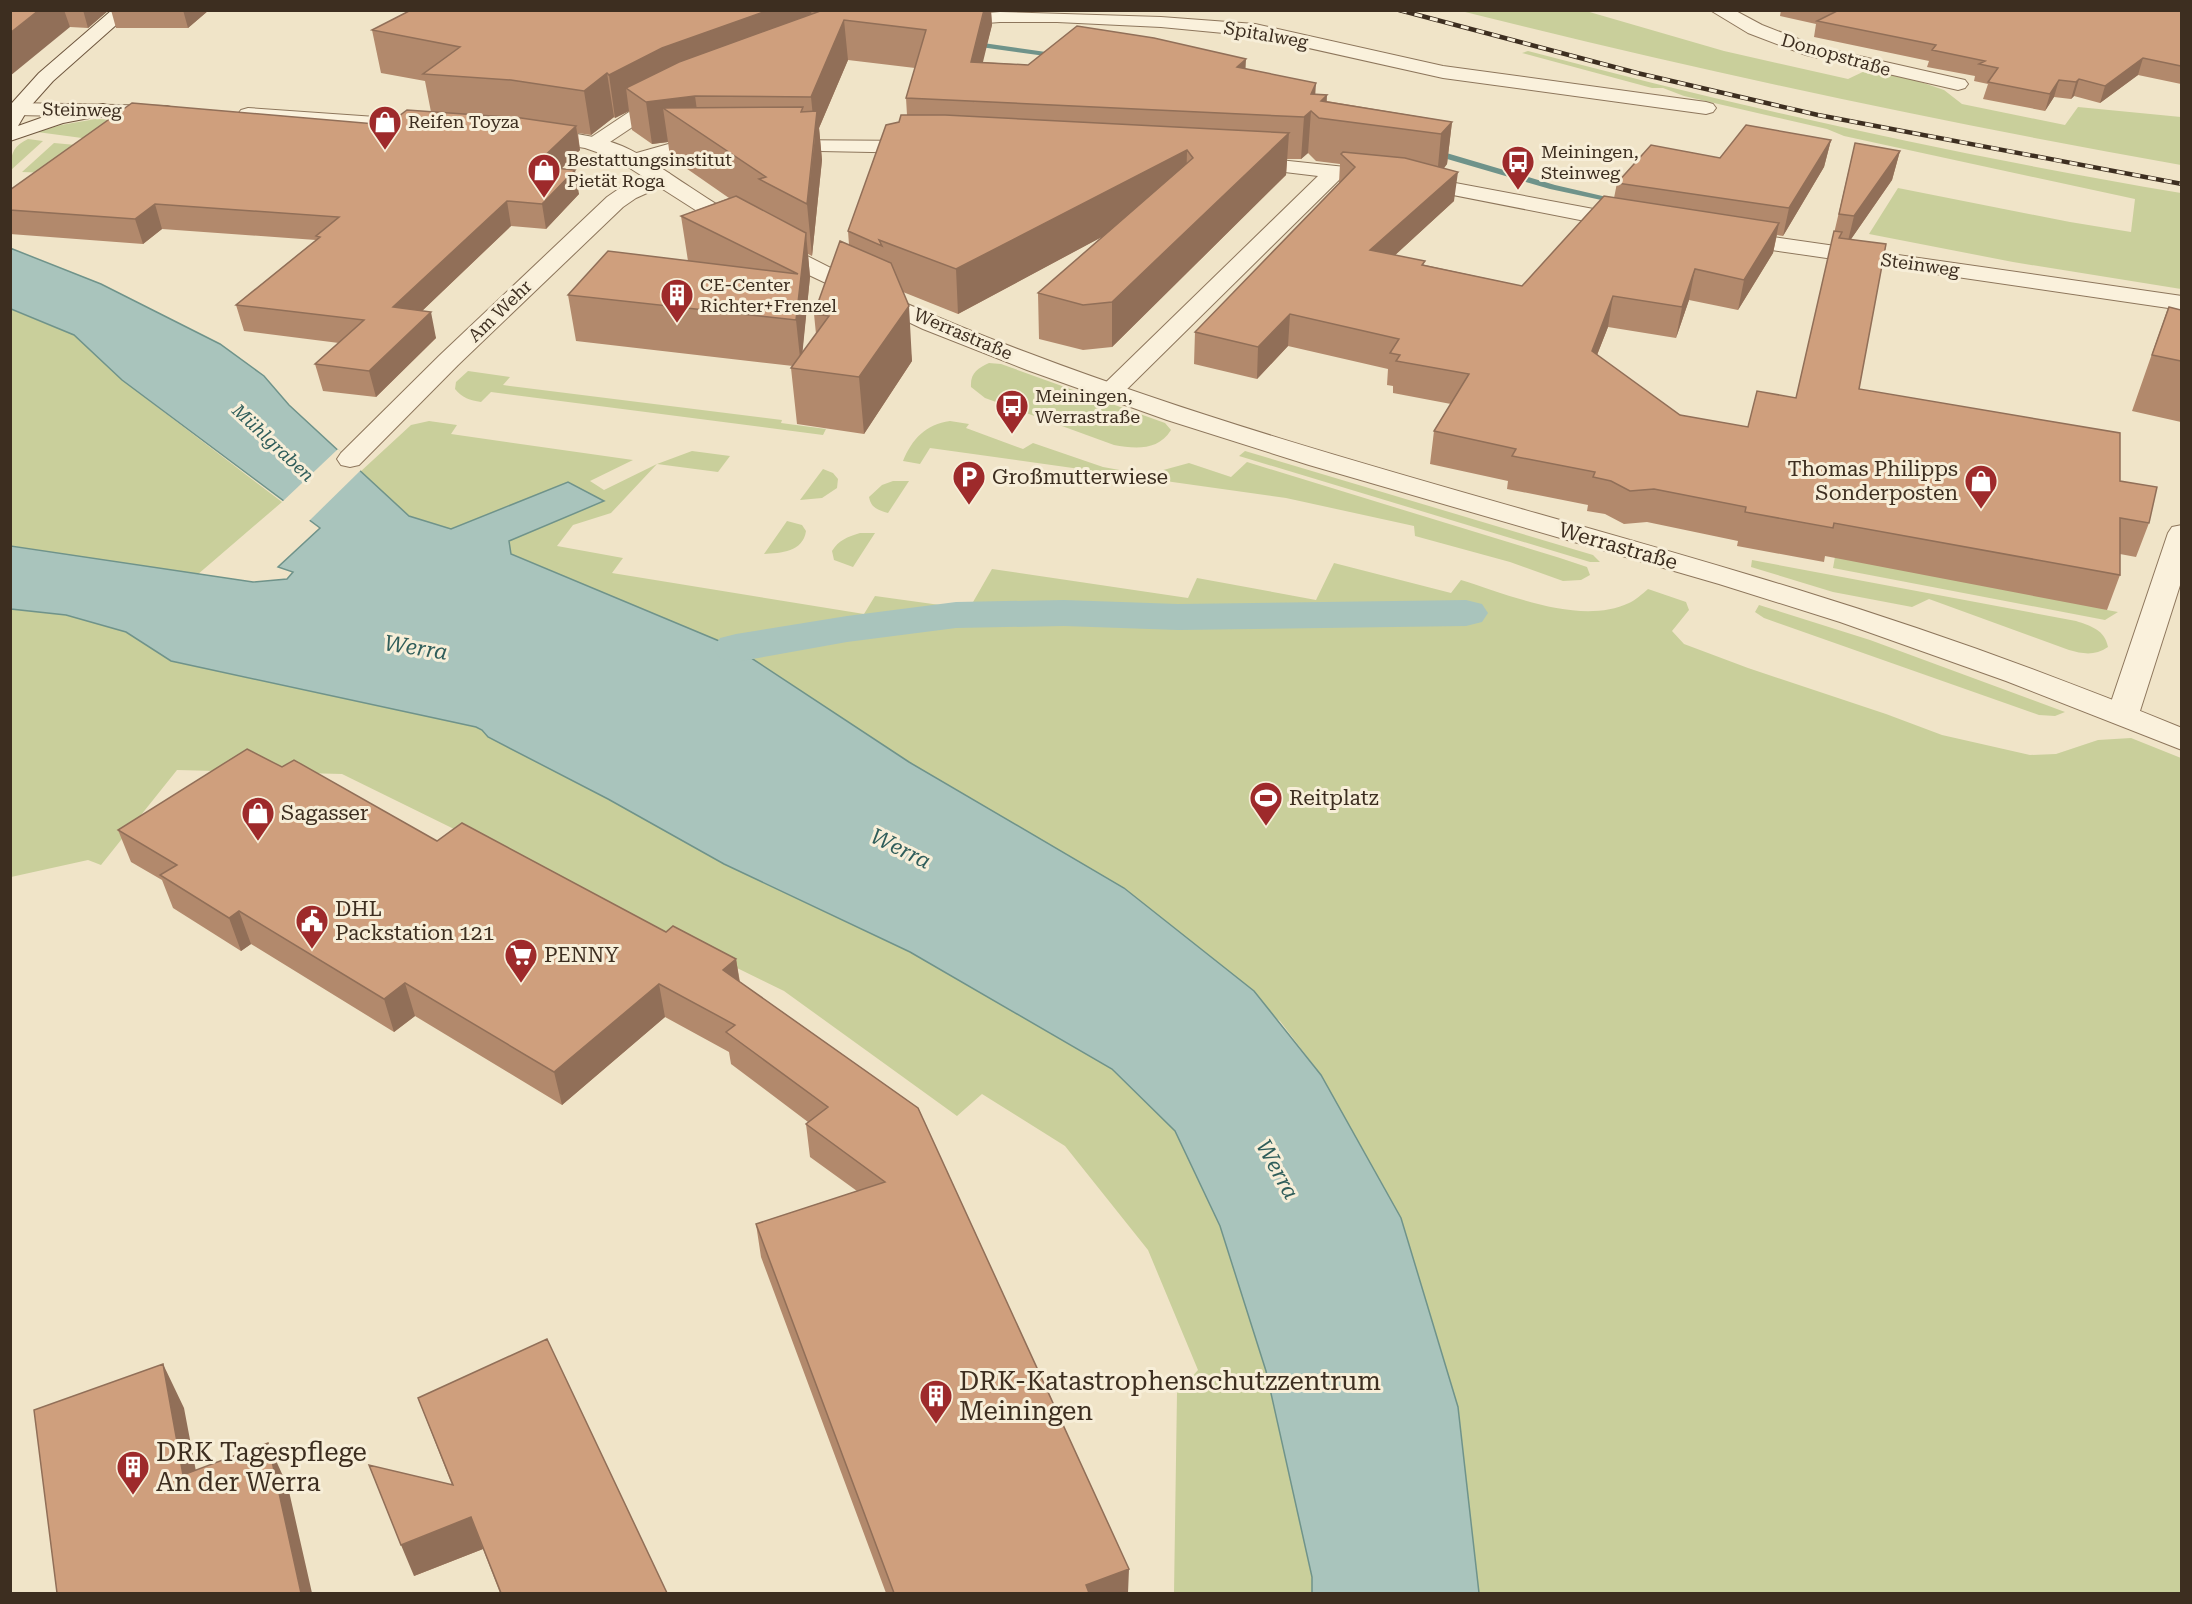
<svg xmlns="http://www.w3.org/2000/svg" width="2192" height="1604" font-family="'Roboto Serif',serif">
<rect width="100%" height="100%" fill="#f0e4c8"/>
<path fill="#c9cf9b" d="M1461,11H1586L1724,51L1848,79L1869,69L1906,77L1944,90L1962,104L2065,125L2078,107L2181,117V165C1939,122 1700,71 1461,11Z
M1528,51C1743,108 1962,156 2181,193V289L2013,262L1869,234L1898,188L2070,222L2131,232L2135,199L1844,136L1827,129L1684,96L1663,88H1652L1522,53Z
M96,119L121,120L97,140L37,132L61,125Z
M28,139L43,141L11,170C10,155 13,146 28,139Z
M54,143L87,146L50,173L22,172Z
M10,309L74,335L122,380L282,502L197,575L11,546Z
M989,363L1001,364L1165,423L1171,430C1158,451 1135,449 1114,445L985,398L971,387C970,373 978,368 989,363Z
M468,371L510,377L503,385L782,420L781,423L826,429L823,435L491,392L481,402C470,400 462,398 455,389L456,382Z
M429,421L457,425L451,434L633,460L590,481L604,490L657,464L692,451L730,456L718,472L657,464L611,513L573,525L557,546L623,558L612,573L864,614L875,596L969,609L992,569L1188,598L1197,578L1316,600L1334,563L1451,593L1461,580C1510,595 1580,626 1629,603C1636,600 1642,594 1648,589L1686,602L1689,610L1672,631L1684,644L1748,668L1886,714L1942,735L2030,755L2056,754L2098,740L2131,738L2181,758V1593H1479L1458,1407L1401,1218L1321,1075L1280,1021L991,811L909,762L736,648L511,554L509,541L603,501L568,482L451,529L409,516L360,472L411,425Z
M950,421L969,424L966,428L1023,449L1033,443L1103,467L1136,473L1156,472L1189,463L1231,477L1247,462L1560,558L1587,567L1590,575L1581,580L1563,581L1510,562L1415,536L1414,526L1286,498L930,448L920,464L903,461C912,439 926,424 950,421Z
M1245,451L1593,555L1600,562H1590L1239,456Z
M823,469L833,473L838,479L837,488L822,498L800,500Z
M893,481H909L888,513C878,510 871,508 869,497L882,485Z
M1846,495L2107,610L2118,612L2105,620L1833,568Z
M787,521L802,525L806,531C803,552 781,553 764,554Z
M860,533H875L853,567L834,560L832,551C839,540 847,537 860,533Z
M1752,560L2076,621C2091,626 2105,630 2108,647C2095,656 2083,654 2069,650L1929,599L1912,607L1833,592L1751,567Z
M1759,605L1870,640L2065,712L2055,716L2039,715L1764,618L1755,612Z
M11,609L66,615L126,632L171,661L476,727L482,730L488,737L608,799L724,864L910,952L1112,1069L1175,1131L1220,1226L1265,1367L1312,1577V1593H1174L1177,1393L1198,1370L1148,1250L1065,1146L982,1094L957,1116L784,991L342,774L177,770L101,865L88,860L11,877Z"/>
<path fill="#a9c4bc" stroke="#6f938a" stroke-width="1.5" d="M10,248L101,284L220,344L264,376L289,405L409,516L451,529L568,482L604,501L509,541L511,554L736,648L909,762L1124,888L1254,991L1321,1075L1401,1218L1458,1407L1479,1593H1312V1577L1266,1371L1220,1226L1175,1131L1112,1069L910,952L724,864L608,799L488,737L482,730L476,727L171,661L126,632L66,615L11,609V546L253,582L287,579L293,572L278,567L320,528L122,380L74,335L11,309Z"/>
<path fill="#f0e4c8" d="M338,449L361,470L308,522L282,502Z"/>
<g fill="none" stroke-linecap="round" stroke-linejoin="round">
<path fill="#6f938a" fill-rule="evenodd" d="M969,41L1060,54L1064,56L1060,58L966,45V41Z
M1433,149L1555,185L1624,201L1620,204L1550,189L1430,154L1429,152Z"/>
<path fill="#a9c4bc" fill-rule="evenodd" d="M1064,600L1178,604L1466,600L1482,604L1488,613L1482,622L1466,626L1178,630L1064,626L956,628L847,642L736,662L720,658L713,648L720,638L736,634L847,616L956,602Z"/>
<g stroke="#8d765c" stroke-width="2">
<path id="minor" d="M1710,10H1734L1762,25L1819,47L1965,80L1968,84L1965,88L1958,90L1806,55L1748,33Z
M1000,12L1161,17L1255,24L1443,66L1706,102L1713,104L1716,108L1713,112L1706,114L1443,78L1255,36L1161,27L1057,22H1000L947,26L941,25L938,21L941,17L947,16Z
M671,94L678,96L681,100L678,104L643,120L601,148L594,150L587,148L584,144L587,140L629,112Z
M712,140L719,142L722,146L719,150L672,155L633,166L626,164L623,160L626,156L672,143Z
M776,140L922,141L929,143L932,147L929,151L922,153L769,150L766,146L769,142Z
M1243,156L1402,173L1631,216L1639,218L1642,223L1639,228L1631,230L1402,185L1340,179L1119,397L1110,400L1101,397L1097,392L1101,387L1318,176L1236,166L1233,162L1236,158Z
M661,172L669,173L672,178L669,183L636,198L623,207L458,365L359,465L350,467L341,465L337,459L341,453L440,355L607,197L620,188Z
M1732,231L2182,296V310L1724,243L1721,238L1724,233Z
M2182,525V579L2139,714L2134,721L2123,724L2112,721L2107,714L2168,533L2172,527Z"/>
</g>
<g stroke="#8d765c" stroke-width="2">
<path id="tertiary" d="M16,103L167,106L174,108L177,112L174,116L167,118L16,115L10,114V104Z
M248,108L433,121L440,123L443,127L440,131L433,133L241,118L238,114L241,110Z
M536,129C565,132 595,135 622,146C647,157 668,173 690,187C717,205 745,222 773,238C856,283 942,321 1031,354C1282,449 1543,511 1799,590C1929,630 2057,676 2182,728V750L2006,681L1840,622L1719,584L1309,465L1167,420L1027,370L923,329L811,276L733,234L614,158L585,148L529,139L526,135L529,131Z"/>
</g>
<g stroke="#6f573f" stroke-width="2">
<path id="secondary" d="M112,10H133L53,81L28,109L18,126L52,114L103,104L110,106L113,110L110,114L63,123L10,141L12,103L39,73Z"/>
</g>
<use href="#minor" fill="#faf1dc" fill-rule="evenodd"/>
<use href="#tertiary" fill="#faf1dc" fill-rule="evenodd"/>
<use href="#secondary" fill="#faf1dc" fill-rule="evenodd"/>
<g stroke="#3d2e20" stroke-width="4.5">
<path id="rail" d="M1399,10L1637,73L1818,115L2182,184"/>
</g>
<use href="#rail" stroke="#f7eed8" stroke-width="3" stroke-dasharray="8" stroke-linecap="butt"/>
</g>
<path fill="#b2896c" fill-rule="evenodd" d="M10,10H109L88,28L70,27Z
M111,10H209L188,28H116Z
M411,10H993L991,11L992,25L982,62L1028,65L1245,69L1315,94L1327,101L1452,122L1447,164L1444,168L1454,201L1395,255L1425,265L1522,286L1614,198L1617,183L1720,158L1831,140L1824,167L1783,236L1777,235L1773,253L1738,310L1689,300L1676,338L1608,327L1597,355L1680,415L1748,427L1796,397L1855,143L1900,151L1892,180L1851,239L1859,389L2120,481L2149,523L2136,557L2120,554V575L2107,610L1825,556L1824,562L1737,546L1738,541L1647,522L1624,524L1605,514L1587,511L1588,505L1507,489L1508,481L1430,464L1434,431L1451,404L1393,393V386L1387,385L1388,369L1288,346L1257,379L1194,364L1195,332L1339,183L1340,164L1316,161L1308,153L1301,159H1287L1286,175L1112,347L1083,350L1039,339L1038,293L1105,235L958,314L903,292L912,361L864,434L797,424L791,368L793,366L576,341L568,295L688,261L681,216L729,198L670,157L668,142L652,144L632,130L629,111L615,118L614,117L591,135L578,133L580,150L561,169L579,194L546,229L511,226L422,311L436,338L376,397L323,391L315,364L339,343L244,331L236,305L316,240L162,229L143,244L10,234V210L387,125L431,112L425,81L381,73L372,30ZM848,60L915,68L906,98L907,115L899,122L848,231L849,245L814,314L816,334L802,353L810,277L808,254L812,256L822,160L819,128Z
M1781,10H2181V84L2138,75L2100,103L2074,96L2071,99L2054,97L2045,111L1983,99L1988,84L1974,81L1975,76L1927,67L1929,61L1814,37L1816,24L1780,16Z
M2168,308L2181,310V422L2132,411Z
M282,767L437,841L666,932L736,959L740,982L918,1108L1128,1593H886L761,1257L756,1224L857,1191L810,1157L806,1124L808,1122L731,1064L729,1052L665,1017L562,1105L415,1016L394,1032L251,944L241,951L173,908L162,880L131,862L118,830Z
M418,1398L667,1593H500L483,1549L414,1576L452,1485Z"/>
<path fill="#916f58" d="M39,10H64L70,27L10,76V33Z
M83,10H109L88,28Z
M183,10H209L188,28Z
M769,10H811L814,37L626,88L629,111L615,118L609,75L662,48Z
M846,10H993L991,11L992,25L973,103L971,62L984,12Z
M844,20L848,60L819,128L822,160L812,256L807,204L815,137L811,97Z
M2143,58L2138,75L2100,103L2105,86Z
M1246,59L1244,100L1237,67Z
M607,73L614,117L591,135L584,91Z
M2079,79L2074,96L2071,99L2076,82Z
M2059,80L2054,97L2045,111L2050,94Z
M1316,83L1314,114L1311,111L1308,153L1301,159L1304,117L1311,94Z
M1327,95L1326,119L1321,101Z
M695,96L700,132L663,108L668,142L652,144L646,102Z
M1452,122L1447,164L1437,177L1441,134Z
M576,126L580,150L539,191L534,166Z
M1289,133L1286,175L1112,347V302Z
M1831,140L1824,167L1783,236L1789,208Z
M1187,150L1186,192L958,314L956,269Z
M1900,151L1892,180L1847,245L1854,216Z
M575,170L579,194L546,229L542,204Z
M1458,172L1454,201L1368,280L1370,250Z
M507,201L511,226L399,333L393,307Z
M155,204L162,229L143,244L135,219Z
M1779,223L1773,253L1738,310L1744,280Z
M806,233L810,277L801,367L796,320Z
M1695,269L1689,300L1676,338L1682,307Z
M1613,296L1608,327L1586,383L1592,351Z
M909,306L912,361L864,434L859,377Z
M431,312L436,338L376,397L369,371Z
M1290,314L1288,346L1257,379L1258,347Z
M239,911L251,944L241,951L229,918Z
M736,959L741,992L723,970Z
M405,983L415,1016L394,1032L384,999Z
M659,984L665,1017L562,1105L554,1072Z
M163,1364L184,1408L205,1519L183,1475Z
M268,1443L288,1487L312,1593H301Z
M471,1517L483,1549L414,1576L401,1545Z
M1129,1569L1128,1593H1086V1585Z"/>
<path fill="#cf9f7d" stroke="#916f58" stroke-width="1.5" d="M10,10H39L10,33Z
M411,10H769L662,48L609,75L607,73L584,91L511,80L423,74L460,47L372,30Z
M823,10H984L971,62L1028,65L1077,26L1154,38L1246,59L1237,67L1316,83L1311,94L1327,95L1321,101L1452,122L1441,134L1319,118L1311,111L1304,117L906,98L926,30L844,20L811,97L695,96L646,102L626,88L679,62Z
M1830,10H2181V66L2143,58L2105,86L2079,79L2076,82L2059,80L2050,94L1988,82L1998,68L1979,64L1985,61L1932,50L1936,45L1817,21L1835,12Z
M132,103L387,125L407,110L521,118L576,126L534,166L575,170L542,204L507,201L393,307L431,312L369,371L315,364L364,320L236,305L320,237L316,236L339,217L155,204L135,219L10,210V190Z
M803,107L801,112L817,111L807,204L759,179L766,177L663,108Z
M901,115H945L1289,133L1112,302L1083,305L1038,293L1193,158L1187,150L956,269L879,240L882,246L848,231L886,125L899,122Z
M1746,125L1831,140L1789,208L1617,183L1651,145L1720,158Z
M1855,143L1900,151L1854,216L1839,214Z
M1343,152L1405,158L1458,172L1370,250L1425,261L1422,265L1522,286L1604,196L1779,223L1744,280L1695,269L1682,307L1613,296L1592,351L1680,415L1748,427L1757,391L1796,398L1834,231L1842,232L1839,238L1886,244L1859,389L2120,433V481L2157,487L2149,523L2120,518V575L1834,523L1833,528L1745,512L1746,507L1654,489L1630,491L1611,481L1593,477L1595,472L1512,456L1516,449L1434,431L1469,374L1396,361L1400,355L1390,353L1399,339L1290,314L1258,347L1195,332L1355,167L1341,154Z
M736,196L806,233L796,320L568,295L608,251L798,274L681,216Z
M840,241L891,263L909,306L859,377L791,368L829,316L814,314Z
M2169,307L2181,310V361L2152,355Z
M247,749L282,767L294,760L437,841L462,823L666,932L673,926L736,959L723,970L918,1108L1129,1569L1086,1585L1089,1593H894L756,1224L885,1182L806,1124L828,1107L726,1032L735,1025L659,984L554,1072L405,983L384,999L239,911L229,918L160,875L177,865L118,830Z
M547,1339L667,1593H501L471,1517L401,1545L369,1465L453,1485L418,1398Z
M163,1364L183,1475L268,1443L301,1593H57L34,1410Z"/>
<defs>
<g id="shop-pin" transform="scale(1.725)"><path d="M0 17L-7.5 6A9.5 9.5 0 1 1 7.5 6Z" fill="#9e2a2b" stroke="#f7eed8"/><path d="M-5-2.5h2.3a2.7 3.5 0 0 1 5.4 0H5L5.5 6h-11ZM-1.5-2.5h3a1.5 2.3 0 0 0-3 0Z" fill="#fff"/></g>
<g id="bus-pin" transform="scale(1.725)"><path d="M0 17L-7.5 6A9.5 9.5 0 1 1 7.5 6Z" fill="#9e2a2b" stroke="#f7eed8"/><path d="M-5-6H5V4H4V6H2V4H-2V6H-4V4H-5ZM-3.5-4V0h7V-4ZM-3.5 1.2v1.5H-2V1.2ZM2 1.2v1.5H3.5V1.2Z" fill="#fff"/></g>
<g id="building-pin" transform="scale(1.725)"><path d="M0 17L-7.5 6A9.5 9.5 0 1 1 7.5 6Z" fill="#9e2a2b" stroke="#f7eed8"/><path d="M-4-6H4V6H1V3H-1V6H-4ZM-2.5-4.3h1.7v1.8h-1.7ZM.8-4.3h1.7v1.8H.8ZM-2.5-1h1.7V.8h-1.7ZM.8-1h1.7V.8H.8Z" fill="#fff"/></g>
<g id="parking-pin" transform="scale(1.725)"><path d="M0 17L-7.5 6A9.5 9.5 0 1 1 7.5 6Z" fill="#9e2a2b" stroke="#f7eed8"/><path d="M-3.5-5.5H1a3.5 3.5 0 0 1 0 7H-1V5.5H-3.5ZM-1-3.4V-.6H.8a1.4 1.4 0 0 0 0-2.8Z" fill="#fff"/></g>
<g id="stadium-pin" transform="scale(1.725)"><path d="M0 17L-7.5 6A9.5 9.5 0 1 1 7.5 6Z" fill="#9e2a2b" stroke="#f7eed8"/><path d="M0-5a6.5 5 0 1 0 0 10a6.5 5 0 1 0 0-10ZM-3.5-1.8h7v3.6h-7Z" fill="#fff"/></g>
<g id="civic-pin" transform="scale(1.725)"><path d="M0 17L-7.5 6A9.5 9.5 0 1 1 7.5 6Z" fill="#9e2a2b" stroke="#f7eed8"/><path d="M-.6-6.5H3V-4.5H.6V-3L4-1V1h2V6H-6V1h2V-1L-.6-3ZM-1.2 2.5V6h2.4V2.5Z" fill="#fff"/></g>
<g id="supermarket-pin" transform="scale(1.725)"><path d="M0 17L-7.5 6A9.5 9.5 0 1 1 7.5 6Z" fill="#9e2a2b" stroke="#f7eed8"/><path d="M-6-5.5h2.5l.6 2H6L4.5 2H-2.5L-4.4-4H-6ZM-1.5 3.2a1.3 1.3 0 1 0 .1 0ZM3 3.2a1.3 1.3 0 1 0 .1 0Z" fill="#fff"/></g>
</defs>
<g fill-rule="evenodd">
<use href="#shop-pin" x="385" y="122"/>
<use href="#bus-pin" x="1518" y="162"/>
<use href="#shop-pin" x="544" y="170"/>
<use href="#building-pin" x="677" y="295"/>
<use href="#bus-pin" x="1012" y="406"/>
<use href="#parking-pin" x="969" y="477"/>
<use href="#shop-pin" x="1981" y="481"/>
<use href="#stadium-pin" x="1266" y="798"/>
<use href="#shop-pin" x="258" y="813"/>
<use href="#civic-pin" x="312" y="921"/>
<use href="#supermarket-pin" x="521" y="955"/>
<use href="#building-pin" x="936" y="1396"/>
<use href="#building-pin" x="133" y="1467"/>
</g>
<g text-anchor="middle" stroke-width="6" stroke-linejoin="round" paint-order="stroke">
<g font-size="18" fill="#3d2e20" stroke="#f7eed8">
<text transform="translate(1266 35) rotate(10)" y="6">Spitalweg</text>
<text transform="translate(1836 55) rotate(16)" y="6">Donopstraße</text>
<text transform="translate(82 110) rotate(1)" y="6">Steinweg</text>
<text transform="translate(1920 265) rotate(8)" y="6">Steinweg</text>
<text transform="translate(500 311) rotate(-44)" y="6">Am Wehr</text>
<text transform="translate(963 334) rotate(23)" y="6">Werrastraße</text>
</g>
<g font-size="18" fill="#3d2e20" stroke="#f7eed8" text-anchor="start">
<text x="408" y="128">Reifen Toyza</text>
<text x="1541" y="158">Meiningen,<tspan x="1541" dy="21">Steinweg</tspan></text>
<text x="567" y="166">Bestattungsinstitut<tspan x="567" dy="21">Pietät Roga</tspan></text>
<text x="700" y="291">CE-Center<tspan x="700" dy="21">Richter+Frenzel</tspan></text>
<text x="1035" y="402">Meiningen,<tspan x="1035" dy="21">Werrastraße</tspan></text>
</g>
<g font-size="18" font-style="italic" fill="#2f5d5a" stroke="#f7eed8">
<text transform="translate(273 443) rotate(43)" y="6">Mühlgraben</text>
</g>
<g font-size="21" fill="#3d2e20" stroke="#f7eed8" text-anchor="start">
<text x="1958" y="476" text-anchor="end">Thomas Philipps<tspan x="1958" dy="24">Sonderposten</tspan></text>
<text x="992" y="484">Großmutterwiese</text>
<text x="1289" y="805">Reitplatz</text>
<text x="281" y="820">Sagasser</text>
<text x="335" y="916">DHL<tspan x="335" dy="24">Packstation 121</tspan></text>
<text x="544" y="962">PENNY</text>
</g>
<g font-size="21" fill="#3d2e20" stroke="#f7eed8">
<text transform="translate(1618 546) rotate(16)" y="7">Werrastraße</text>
</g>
<g font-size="22" font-style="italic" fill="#2f5d5a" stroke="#f7eed8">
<text transform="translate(416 647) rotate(9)" y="8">Werra</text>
<text transform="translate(901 848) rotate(26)" y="8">Werra</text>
<text transform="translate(1278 1169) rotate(61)" y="8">Werra</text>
</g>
<g font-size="26" fill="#3d2e20" stroke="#f7eed8" text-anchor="start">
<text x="959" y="1390">DRK-Katastrophenschutzzentrum<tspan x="959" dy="30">Meiningen</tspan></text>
<text x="156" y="1461">DRK Tagespflege<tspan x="156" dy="30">An der Werra</tspan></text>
</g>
</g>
<rect width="2192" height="1604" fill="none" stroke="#3d2e20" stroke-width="24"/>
</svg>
